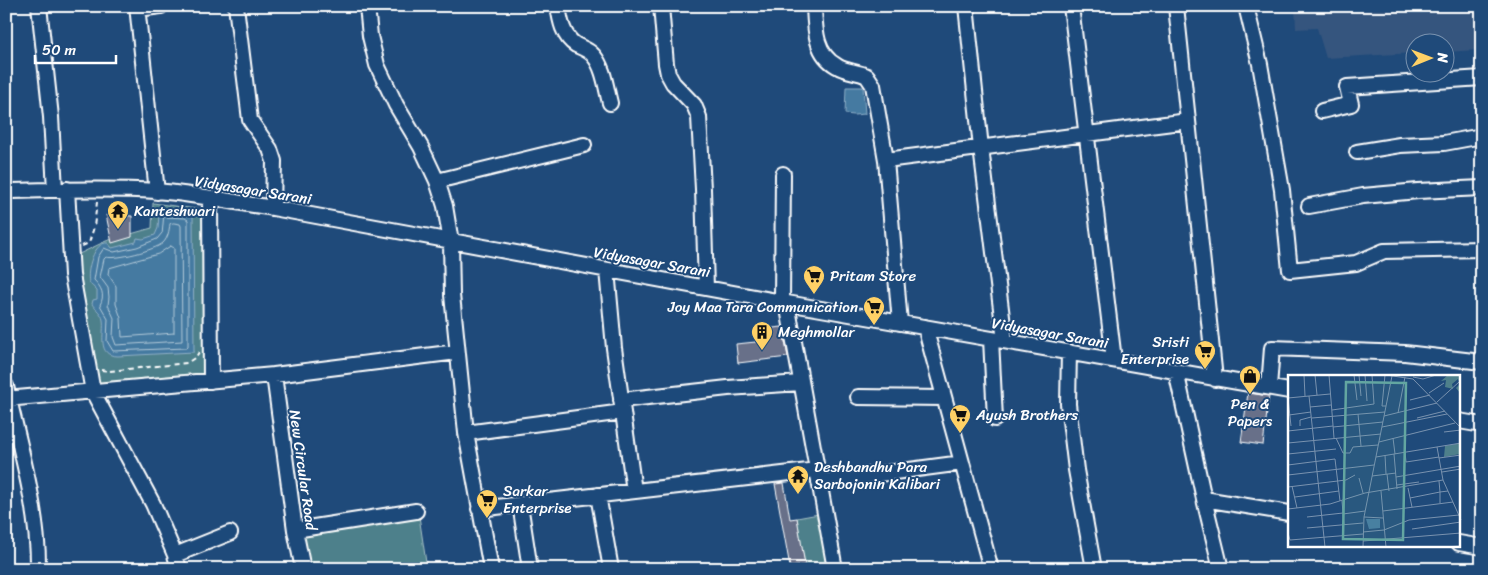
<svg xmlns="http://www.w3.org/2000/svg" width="1488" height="575" font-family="Sriracha,sans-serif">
<rect width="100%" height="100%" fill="#1f4a7a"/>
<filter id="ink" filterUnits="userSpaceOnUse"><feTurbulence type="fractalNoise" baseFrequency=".02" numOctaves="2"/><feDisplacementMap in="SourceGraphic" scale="10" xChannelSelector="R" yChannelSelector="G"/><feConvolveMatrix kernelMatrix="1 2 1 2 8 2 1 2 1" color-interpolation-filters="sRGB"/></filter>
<g filter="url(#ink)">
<path fill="#35557e" d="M1295,6H1476L1477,50L1446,52V42H1416L1415,53L1326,58L1317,28L1296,29Z"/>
<path fill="#4e808b" stroke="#a6c0c5" d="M153,203L203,210L206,376L100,384L98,383L75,256L106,241L152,228Z
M824,513L829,568L790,569V567L805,564L797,518Z
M419,516L427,569H310L302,531Z"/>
<path fill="#447aa1" stroke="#8fafc7" d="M846,87H863L865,114L854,115L845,114Z
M161,212L193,214L194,352L118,356C96,356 105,334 103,320C102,313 95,309 92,304L93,300L97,299V291C95,288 91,286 89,282C86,271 94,241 108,243L112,248L136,242L137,238L143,239L155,235L158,228L159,214Z"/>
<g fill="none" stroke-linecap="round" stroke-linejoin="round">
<path stroke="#b4cad9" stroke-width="1" d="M164,217L185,218L188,220V346L186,348L113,351L107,341L108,319L100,305C105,295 102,288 94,280L98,257L104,248L114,252L137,247L157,239L162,233Z
M174,223L180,224L181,226L182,341L116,345L113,337L114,318L108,305L109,297L108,288L100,277L104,259L106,257C116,260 155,250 163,243C168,238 169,231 170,224Z
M171,246L174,248V333L122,337L121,318L116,304V286L108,274L109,268L158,254Z"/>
</g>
<path fill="#676f89" stroke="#fff" d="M106,215L132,216V237L112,243Z
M782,327L788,357L738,363L736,344L756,342L755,330Z
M1248,393L1269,396L1263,445L1241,442Z
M784,483L790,519L797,518L805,565L790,567L775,484Z"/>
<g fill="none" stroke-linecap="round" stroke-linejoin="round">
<g stroke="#fff" stroke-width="18">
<path id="minor" d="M39,6L51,117L55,190
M137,6L157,192
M236,6L250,120L270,149L274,161L273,208
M367,6L370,36L377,65L396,105L421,147L437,181L445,206L451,242L452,295L466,433L491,569
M558,6C560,20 563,37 576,45C582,48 589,50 593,55C604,67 606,88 610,103
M661,6L666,64L668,74L673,83L694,105L699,117L703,189L706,288
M814,6C815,29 815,54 837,66C846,72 857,71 867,76L873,85L886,160L900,323
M966,6L981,148L1005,341
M1071,6L1114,360
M1176,6L1215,379
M1246,6L1260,64L1282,190L1290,270L1356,263L1384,251L1482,249
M138,9L161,6
M1322,111L1351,104L1347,87L1482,78
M1357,152L1400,145L1444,143L1482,136
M886,160L1188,121
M437,181L584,145
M67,189L72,275L93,392L153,504L175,555L179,569
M6,191C56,190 106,188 156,191C195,194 234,202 273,208L787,303L1289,391
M210,198L211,381
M1309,206L1363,196L1418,191L1482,188
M607,270L614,348L634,491
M782,301L783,174
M787,303L835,569
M925,327L991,569
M991,339L995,419
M1069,352L1068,404L1076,470L1094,569
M1176,371L1204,499L1221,569
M274,375L295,530L303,569
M6,386C19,444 39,510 38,569
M1269,387L1272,348L1405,353L1482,362
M858,397L944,398
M6,399L274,375L457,352
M621,400L728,388L801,383
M1459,421L1482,425
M466,433L623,412
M819,482L962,463
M598,495L611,569
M1204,499L1289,513
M520,504L530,569
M479,509L817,470
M295,530L416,511
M1459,543L1482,547
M175,555L230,533"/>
</g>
<path stroke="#fff" stroke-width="2" stroke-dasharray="5 4" stroke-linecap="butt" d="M82,246L89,243L94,227L97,202
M101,370L109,371L187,363L196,357L199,352"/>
<use href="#minor" stroke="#1f4a7a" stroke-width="14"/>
</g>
</g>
<defs>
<g id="temple-pin" transform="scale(1.125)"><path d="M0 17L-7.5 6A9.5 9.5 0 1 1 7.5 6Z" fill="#ffd166" stroke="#1f4a7a"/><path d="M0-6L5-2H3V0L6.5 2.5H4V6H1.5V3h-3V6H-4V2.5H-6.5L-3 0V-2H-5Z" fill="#111"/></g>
<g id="supermarket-pin" transform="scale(1.125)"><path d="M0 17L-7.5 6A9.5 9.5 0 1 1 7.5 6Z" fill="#ffd166" stroke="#1f4a7a"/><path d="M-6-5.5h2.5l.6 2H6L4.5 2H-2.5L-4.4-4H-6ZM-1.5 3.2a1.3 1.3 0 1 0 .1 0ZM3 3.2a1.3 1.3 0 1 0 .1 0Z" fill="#111"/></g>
<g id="building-pin" transform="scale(1.125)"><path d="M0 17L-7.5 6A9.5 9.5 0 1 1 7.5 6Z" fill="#ffd166" stroke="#1f4a7a"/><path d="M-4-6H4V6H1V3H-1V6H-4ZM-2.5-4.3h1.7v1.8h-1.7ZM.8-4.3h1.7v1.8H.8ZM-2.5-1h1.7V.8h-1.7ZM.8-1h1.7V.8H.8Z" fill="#111"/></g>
<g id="shop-pin" transform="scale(1.125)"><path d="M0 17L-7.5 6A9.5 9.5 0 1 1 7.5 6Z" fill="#ffd166" stroke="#1f4a7a"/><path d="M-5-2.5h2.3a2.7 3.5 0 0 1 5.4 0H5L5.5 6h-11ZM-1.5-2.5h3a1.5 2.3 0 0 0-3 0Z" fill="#111"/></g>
</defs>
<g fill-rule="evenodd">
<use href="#temple-pin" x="118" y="211"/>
<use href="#supermarket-pin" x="814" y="276"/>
<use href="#supermarket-pin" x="874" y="307"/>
<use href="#building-pin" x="762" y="332"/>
<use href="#supermarket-pin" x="1205" y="351"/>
<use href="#shop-pin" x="1250" y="376"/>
<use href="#supermarket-pin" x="960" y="415"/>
<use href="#temple-pin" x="798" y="476"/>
<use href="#supermarket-pin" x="487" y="500"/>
</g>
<g text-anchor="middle" stroke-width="4" stroke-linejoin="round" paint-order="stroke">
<g font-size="15" fill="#fff" stroke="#1f4a7a">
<text transform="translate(253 190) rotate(9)" y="5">Vidyasagar Sarani</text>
<text transform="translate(652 262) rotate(10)" y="5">Vidyasagar Sarani</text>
<text transform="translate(1050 333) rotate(10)" y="5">Vidyasagar Sarani</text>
<text transform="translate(303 470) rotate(82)" y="5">New Circular Road</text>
</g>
<g font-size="15" fill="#fff" stroke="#1f4a7a" text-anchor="start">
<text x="134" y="216">Kanteshwari</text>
<text x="830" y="281">Pritam Store</text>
<text x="858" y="312" text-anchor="end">Joy Maa Tara Communication</text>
<text x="778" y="337">Meghmollar</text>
<text x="1189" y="347" text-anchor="end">Sristi<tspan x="1189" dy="17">Enterprise</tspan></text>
<text x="1250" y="409" text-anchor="middle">Pen &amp;<tspan x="1250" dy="17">Papers</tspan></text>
<text x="976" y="420">Ayush Brothers</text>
<text x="814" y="472">Deshbandhu Para<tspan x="814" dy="17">Sarbojonin Kalibari</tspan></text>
<text x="503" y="496">Sarkar<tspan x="503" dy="17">Enterprise</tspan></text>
</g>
</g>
<g transform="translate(1288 375)">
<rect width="172" height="172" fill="#1f4a7a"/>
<path d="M160,0H172V18L168,13L172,9L170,4L164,9L165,14L157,12L158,5L153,6ZM172,68V79L156,82L157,71Z" fill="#4e808b"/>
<path d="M78,144H92V153L81,154Z" fill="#447aa1"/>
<path fill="none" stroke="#7992af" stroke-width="1" d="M16,0L17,21M27,0L29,20M41,0L46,63M66,0L69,25M71,0L73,21M77,0L79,26M97,0L94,31H98M98,0L125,4L173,53M125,2L135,4L148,0M141,18L156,8M21,21L37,172M0,23L42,19M0,23L3,51M122,25L142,20M149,27L171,7M22,32L43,30M44,35L86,29L84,0M110,38L117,2M70,39L73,71M1,40L23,37M96,41L149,28M24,43L97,37M129,43L157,36M12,51V45L23,42M45,52L95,47M94,52L159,39M0,56L45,51M156,57L173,55M48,63L55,78H62L65,72L90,70M105,63L107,79M91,67L167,48M0,68L93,59M149,72L155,105L173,145M117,77L118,87L151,82M0,79L48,74M106,79L109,114M97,80L98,99M88,82L173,68M151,83L173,80M0,90L47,84L52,126M154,97L173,94M99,99L101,116M0,100L86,90M84,101L108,98M108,102L173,91M71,103L75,118M109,110L131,107M4,111L9,133M0,112L58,105L67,100M120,113L124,132M93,116L98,172M7,122L51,116M122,123L152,117L151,106M54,126L56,150M152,128V117L160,116M0,134L42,129L77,118L155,105M95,136L165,127M55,139L77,136M19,142L55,138M76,142L95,143M19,153L75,148M124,154L173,147M75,157L96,155L121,145L171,140M0,158L2,165L75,159M75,166L173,158M75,172L76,142L104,1M155,172L173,171"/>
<path fill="#63a6a1" fill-opacity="0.15" stroke="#63a6a1" stroke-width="2.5" d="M58,7L118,8L115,165L55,164Z"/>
<rect width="172" height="172" fill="none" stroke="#fff" stroke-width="2.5"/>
</g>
<rect width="1488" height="575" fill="none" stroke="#1f4a7a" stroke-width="25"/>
<rect x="12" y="12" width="1463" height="550" fill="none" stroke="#fff" stroke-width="2" filter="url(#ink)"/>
<g transform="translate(1430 58) rotate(89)"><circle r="24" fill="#1f4a7a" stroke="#7992af"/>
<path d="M0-4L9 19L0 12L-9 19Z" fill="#ffd166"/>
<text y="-8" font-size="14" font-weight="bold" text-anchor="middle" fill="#ffffff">N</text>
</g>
<path d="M35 55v8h81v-8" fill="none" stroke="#ffffff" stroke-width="2.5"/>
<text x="42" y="55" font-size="15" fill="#ffffff" stroke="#1f4a7a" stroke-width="4" paint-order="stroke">50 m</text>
</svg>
